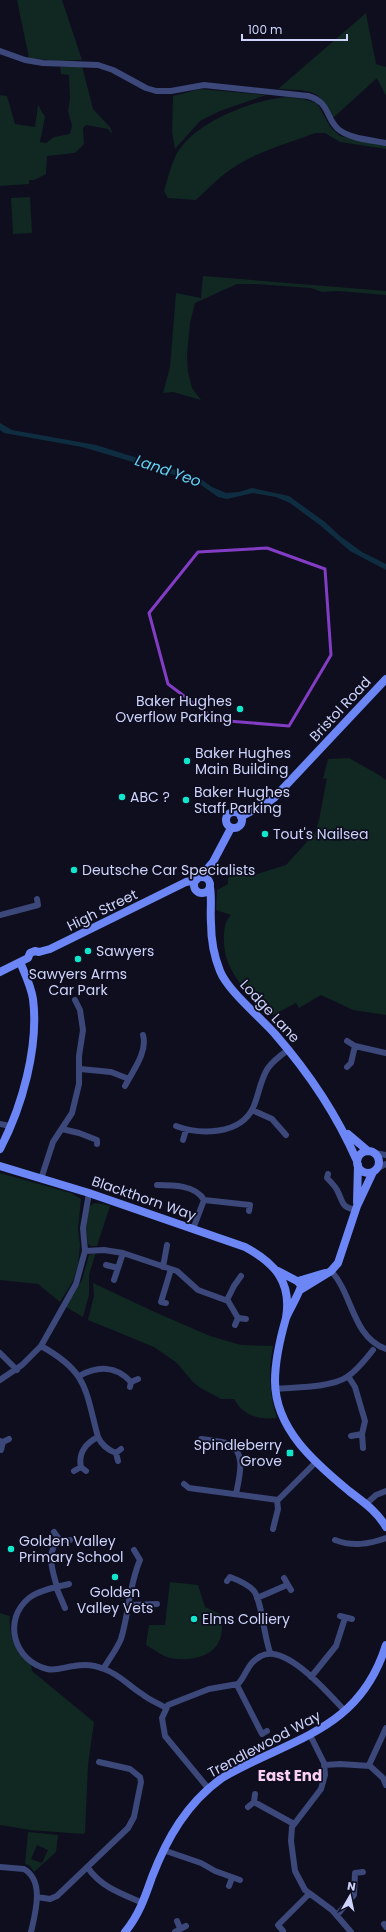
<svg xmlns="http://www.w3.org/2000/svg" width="386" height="1932" font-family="Poppins,sans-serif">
<rect width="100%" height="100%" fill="#0e0e1e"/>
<path fill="#112722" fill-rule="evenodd" d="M17,0H62L82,60L58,61L29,58Z
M366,13L376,64L386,67V96L377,78L333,118C319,87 310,91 278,89Z
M82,66L93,109L110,127L113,135L108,129L86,125L83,128L84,144L75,153L47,156L46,174L34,180H29V184L0,186V95L7,96L15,124L35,127L38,105L45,117L40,142L46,143L54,137L70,134L72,126L68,111L70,99L69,75L61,74L60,67Z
M200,89L266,95L220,111L200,121L175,149L172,132L173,96Z
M286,97L303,99L317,103L331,128L340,136L386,145V149L340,142L325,133H315C289,143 259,151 236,166C221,175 209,188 196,200L168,198L164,191C168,178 171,165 177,153C195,122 252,100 286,97Z
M30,197L32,233L13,234L11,198Z
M203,276L386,291V295L338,291L322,292L311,288L255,284H237L195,303L190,323L187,355L188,372L192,388L201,400L173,392L163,393L170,367L176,293L201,298Z
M349,758L379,775L386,780V1015L353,1010L321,995L299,1008L296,1003L273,1015C248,996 221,969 224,934C225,926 225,921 231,915L216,910L217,890L228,884V878L241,869L254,875L286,865L315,833L319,820L327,778L323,779L328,759Z
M0,1173L71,1193L81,1199L78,1229L80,1245L78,1265L73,1281L60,1302L38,1284L0,1280Z
M94,1203L103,1204L110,1206L97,1246H91L88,1244L86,1228L89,1207Z
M96,1252L89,1275V1295L83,1317L66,1307L82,1280L89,1255Z
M93,1283L157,1313L210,1336L241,1345L273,1346C268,1371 269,1394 277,1418C258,1420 244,1416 234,1399H221L199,1387L192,1381L177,1363L154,1347L88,1320L94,1296Z
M170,1582L198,1585L205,1607L220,1614C230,1649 202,1664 170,1658C162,1656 153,1649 146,1645L149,1625H165Z
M0,1613L10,1616C8,1636 16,1654 31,1665L32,1671L94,1722L88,1765L85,1833L83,1834L30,1830L0,1825Z
M28,1832L58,1835L56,1852L34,1872L29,1865L25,1864ZM37,1845L48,1850L42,1863L31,1859Z"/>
<path fill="#0f2d40" d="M0,423L12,430L96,445L198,477L212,487L226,493L239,492L252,488L289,496L325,522L340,536L362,552L386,564V570L350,551L321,526L290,503L276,497L253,493L227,499L218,497L197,482L123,459L82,447L4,433L0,430Z"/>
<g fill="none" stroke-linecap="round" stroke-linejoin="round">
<path stroke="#3c477a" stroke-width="6" d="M0,51L25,60L43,63L98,65L113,70L146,88L156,91H171L204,85L308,96C330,102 325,117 338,129C350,139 371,140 386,143
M0,915L38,905L37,899
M355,1046L386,1053
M347,1067L351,1063L355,1046L347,1041
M80,1069L111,1072L129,1079
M125,1086C132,1072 148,1052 143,1035
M252,1110L272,1119L286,1135
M0,1124L10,1126
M176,1126C200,1135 240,1135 253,1108C259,1095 260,1080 268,1068C273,1061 281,1055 288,1050
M62,1129L79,1133L97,1140V1144
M183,1140L186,1130
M375,1153L386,1155
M378,1168L386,1164
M328,1174L327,1178C331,1182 335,1186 337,1190C344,1203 340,1206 355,1210
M41,1179L53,1142L72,1113L79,1084V1056L83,1030L80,1010L75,1000
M157,1185C172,1185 196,1185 204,1200L250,1205L249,1211
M193,1229L204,1200
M85,1251L104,1250L123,1253L177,1271L198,1290L228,1301L238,1318L235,1325
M106,1265L118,1268
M163,1267L167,1245
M331,1271C353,1294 352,1337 386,1349
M114,1280L123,1253
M227,1300L234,1286L241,1276
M166,1303L161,1302L171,1269
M238,1318L246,1319
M41,1346C88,1372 85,1389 98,1437C102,1446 108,1450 116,1453L121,1449
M0,1353L17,1370
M79,1376C97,1366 116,1365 131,1382
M348,1376L355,1387L365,1421L362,1434L363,1448
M0,1380L22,1365L41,1346L76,1284L85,1251L83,1228L89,1193
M130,1387L131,1382L138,1379
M275,1389C295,1387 330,1388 347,1377C356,1371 366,1359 373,1350
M351,1436L362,1434
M201,1439C209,1440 218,1441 226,1443C248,1450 239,1478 236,1494
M0,1441L3,1442L9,1439
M1,1450L3,1442
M116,1453L118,1461
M81,1467C78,1453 86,1443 98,1437
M74,1471L81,1467L86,1471
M184,1484L189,1488L278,1500L316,1462
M366,1504L376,1495L386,1491
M273,1529L278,1509L277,1500
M54,1532L59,1539
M335,1540C353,1547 369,1544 386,1538
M284,1578L291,1590
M227,1581L230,1577C238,1580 248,1584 254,1591C262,1602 264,1637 270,1652
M69,1584C57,1587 39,1590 29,1598C2,1620 14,1661 47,1669C56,1671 65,1667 74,1666C84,1664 95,1665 104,1669C119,1674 129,1686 142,1694C149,1700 158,1703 166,1708
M56,1587L65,1608
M57,1587C53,1572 45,1552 59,1540H70
M257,1598L287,1585
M130,1605L157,1604
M340,1616L352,1619
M104,1668C109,1659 117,1649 121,1639C129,1613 129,1585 140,1560L134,1550
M311,1677L336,1646L345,1618
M237,1685L262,1734L267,1731
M310,1735L324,1763L325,1775L321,1789L292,1827L291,1841L295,1871L305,1890L332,1910L351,1932
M325,1765L340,1764L370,1766L383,1778L386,1785
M369,1765L386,1728
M208,1788L165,1736L162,1718L168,1705L209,1689L238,1684C247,1675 246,1664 261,1656C285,1642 330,1695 345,1711
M254,1802L294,1824
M248,1807L254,1802L255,1794
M163,1850L201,1863L215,1871L240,1880
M0,1867L24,1869C45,1881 35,1914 31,1932
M88,1868C101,1887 122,1894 143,1903
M229,1886L232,1878
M37,1897L50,1899L57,1896L128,1828L134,1817L141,1782L140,1777L130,1769L99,1762
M337,1915L354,1895L355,1873L363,1872
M177,1921L180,1928
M384,1924L386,1927
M283,1931L278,1925L309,1894
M175,1932L186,1926"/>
<path stroke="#6c86f5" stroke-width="8" d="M226 820a8 8 0 1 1 16 0a8 8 0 1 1-16 0Z
M241,817C252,810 264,806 274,798L386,679
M200,877L213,862L231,828
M194 885a8 8 0 1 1 16 0a8 8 0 1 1-16 0Z
M210,887C212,900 210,911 211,923C211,939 214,956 220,971C228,991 260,1017 275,1034C309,1073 337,1115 357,1161
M0,972L28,958L30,953L35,951L39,952L50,949L186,882L196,880
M348,1134L368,1151
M0,1149C22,1107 39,1047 33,999C31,986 25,974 20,962
M357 1162a11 11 0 1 1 22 0a11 11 0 1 1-22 0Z
M0,1166L89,1193L245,1247C275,1263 292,1282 286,1318
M357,1202L358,1165
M278,1271L297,1281L301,1285C301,1291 289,1310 286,1318C280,1339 275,1359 275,1381C275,1429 315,1463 349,1491C363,1502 377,1511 386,1527
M298,1281L325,1273
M300,1290L331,1271L338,1263L357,1206L373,1172
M125,1932C139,1915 145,1897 152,1877C167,1838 187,1803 222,1778C290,1738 359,1732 386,1645"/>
</g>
<path fill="none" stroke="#833dc5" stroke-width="3" stroke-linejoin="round" d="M267,548L325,569L331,655L289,726L216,720L168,684L149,613L198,552Z"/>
<g fill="#10e6cc" stroke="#0e0e1e" stroke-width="1.5">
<circle cx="240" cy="709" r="4"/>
<circle cx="187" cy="761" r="4"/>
<circle cx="122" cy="797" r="4"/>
<circle cx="186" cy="800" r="4"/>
<circle cx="265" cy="834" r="4"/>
<circle cx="74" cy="870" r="4"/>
<circle cx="88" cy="951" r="4"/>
<circle cx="78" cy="959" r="4"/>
<rect x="286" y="1449" width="8" height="8" rx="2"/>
<circle cx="11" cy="1549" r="4"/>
<circle cx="115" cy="1577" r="4"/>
<circle cx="194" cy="1619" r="4"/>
</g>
<g text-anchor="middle" stroke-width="3.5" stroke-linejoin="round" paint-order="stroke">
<g font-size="14" fill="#ced3fc" stroke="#0e0e1e" text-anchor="start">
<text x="232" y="706" text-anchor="end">Baker Hughes<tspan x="232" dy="16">Overflow Parking</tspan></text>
<text x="195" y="758">Baker Hughes<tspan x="195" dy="16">Main Building</tspan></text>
<text x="194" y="797">Baker Hughes<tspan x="194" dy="16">Staff Parking</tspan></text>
<text x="130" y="802">ABC ?</text>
<text x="273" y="839">Tout's Nailsea</text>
<text x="82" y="875">Deutsche Car Specialists</text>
<text x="96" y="956">Sawyers</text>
<text x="78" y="979" text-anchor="middle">Sawyers Arms<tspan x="78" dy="16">Car Park</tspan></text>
<text x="282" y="1450" text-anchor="end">Spindleberry<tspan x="282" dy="16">Grove</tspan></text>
<text x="19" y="1546">Golden Valley<tspan x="19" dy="16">Primary School</tspan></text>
<text x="115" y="1597" text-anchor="middle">Golden<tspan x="115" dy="16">Valley Vets</tspan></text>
<text x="202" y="1624">Elms Colliery</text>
</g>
<g font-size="14" fill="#ced3fc" stroke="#0e0e1e">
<text transform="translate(340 709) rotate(-47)" y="5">Bristol Road</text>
<text transform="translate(102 910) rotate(-26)" y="5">High Street</text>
<text transform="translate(270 1011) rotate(47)" y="5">Lodge Lane</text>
<text transform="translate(144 1198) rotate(19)" y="5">Blackthorn Way</text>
<text transform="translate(264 1744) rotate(-28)" y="5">Trendlewood Way</text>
</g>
<g font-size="15" font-style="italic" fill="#63d1f4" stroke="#0e0e1e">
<text transform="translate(168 471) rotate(19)" y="5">Land Yeo</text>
</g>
<g font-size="15" font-weight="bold" fill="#fcd0f5" stroke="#0e0e1e">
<text x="290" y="1781">East End</text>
</g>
</g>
<g transform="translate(350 1896) rotate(9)" stroke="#0e0e1e" stroke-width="3" paint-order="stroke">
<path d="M0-3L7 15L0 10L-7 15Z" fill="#ced3fc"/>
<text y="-6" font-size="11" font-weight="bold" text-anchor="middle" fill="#ced3fc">N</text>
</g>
<path d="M242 34v6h105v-6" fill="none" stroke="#ced3fc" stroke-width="2"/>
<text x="248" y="34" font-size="12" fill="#ced3fc" stroke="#0e0e1e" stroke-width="3" paint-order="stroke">100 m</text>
</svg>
